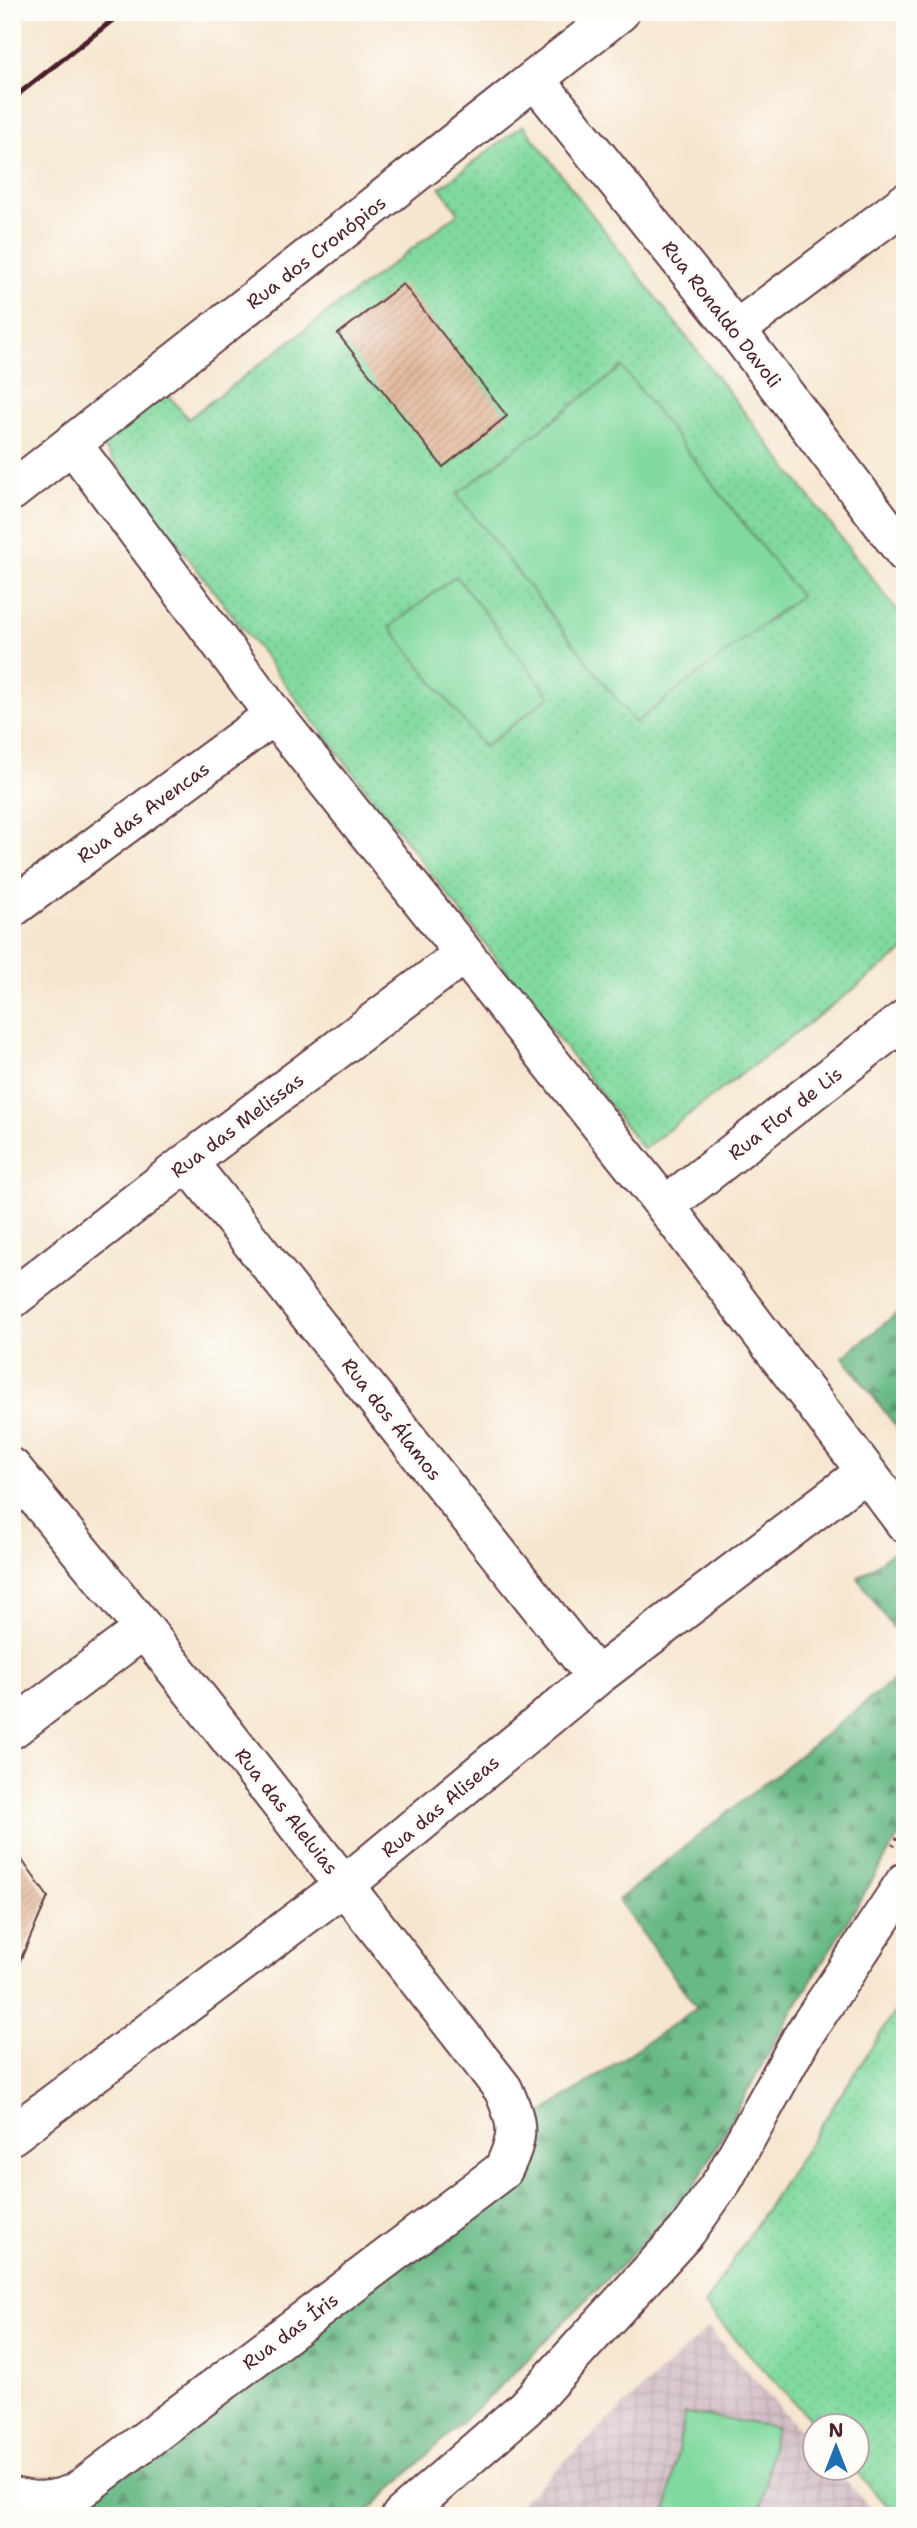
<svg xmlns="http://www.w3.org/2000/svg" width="917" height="2528" font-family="'Shantell Sans',sans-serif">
<defs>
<pattern id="industrial-grid" width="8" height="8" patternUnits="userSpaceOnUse" patternTransform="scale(1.75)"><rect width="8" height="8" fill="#d2bdc5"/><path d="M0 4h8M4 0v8" fill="none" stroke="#b6a2a9"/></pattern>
<pattern id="grass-dots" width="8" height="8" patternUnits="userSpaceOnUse" patternTransform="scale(1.75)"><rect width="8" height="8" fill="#80d99e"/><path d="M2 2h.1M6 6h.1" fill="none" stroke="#70ba88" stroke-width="1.8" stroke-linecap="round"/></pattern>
<pattern id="forest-firs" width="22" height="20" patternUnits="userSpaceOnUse" patternTransform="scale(1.75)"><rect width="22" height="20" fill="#68b985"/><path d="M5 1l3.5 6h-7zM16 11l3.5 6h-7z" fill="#58966d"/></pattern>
<pattern id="building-hatch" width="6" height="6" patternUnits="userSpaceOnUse" patternTransform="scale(1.75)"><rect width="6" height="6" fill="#e1b294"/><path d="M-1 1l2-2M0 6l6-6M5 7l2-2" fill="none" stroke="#b89079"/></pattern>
</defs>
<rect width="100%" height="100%" fill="#fdfcf7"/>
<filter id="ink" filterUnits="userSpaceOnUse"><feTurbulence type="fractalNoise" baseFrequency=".0143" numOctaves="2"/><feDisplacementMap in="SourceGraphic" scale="14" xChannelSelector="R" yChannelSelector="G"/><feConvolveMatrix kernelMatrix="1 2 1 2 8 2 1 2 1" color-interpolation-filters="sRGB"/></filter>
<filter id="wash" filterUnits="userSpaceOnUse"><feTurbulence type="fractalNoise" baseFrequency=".00686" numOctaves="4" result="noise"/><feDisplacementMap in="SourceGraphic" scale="28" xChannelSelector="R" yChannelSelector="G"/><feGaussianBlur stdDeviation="1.57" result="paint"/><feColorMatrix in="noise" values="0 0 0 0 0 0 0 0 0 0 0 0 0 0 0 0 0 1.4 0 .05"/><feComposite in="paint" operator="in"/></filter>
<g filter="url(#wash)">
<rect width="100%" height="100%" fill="#f6e6cf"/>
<path fill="url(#industrial-grid)" d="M708,2328L815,2447L816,2468L835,2469L878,2516H506Z"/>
<path fill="url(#grass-dots)" stroke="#657c64" stroke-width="2" d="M523,125L905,621V950L643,1149L100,443L166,392L188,419L459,213L440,188Z
M905,1996V2516H897L854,2469L858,2468V2426H816L704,2305Z"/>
<path fill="url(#forest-firs)" stroke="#596c58" stroke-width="2" d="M905,1307V1438L843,1357Z
M905,1543V1645L858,1578Z
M905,1671V1826L782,2029L689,2196L518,2369L363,2516H12L56,2501L503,2170L516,2131L697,2008L618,1900Z"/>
<path fill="#80d99e" stroke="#657c64" stroke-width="2" d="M622,367L800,596L635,723L457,494Z
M456,576L550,696L484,747L390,627Z
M685,2413L775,2427L760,2516H666Z"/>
<g id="blocks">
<path fill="url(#building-hatch)" d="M403,284L507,416L443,467L338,334Z
M12,1846L48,1897L12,1979Z"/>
</g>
</g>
<g filter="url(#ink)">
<use href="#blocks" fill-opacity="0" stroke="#643d44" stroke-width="2"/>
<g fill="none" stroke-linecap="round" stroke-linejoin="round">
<g stroke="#643d44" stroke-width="42">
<path id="minor" d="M535,79L736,330L905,553
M736,330L905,203
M73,445L274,715L665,1206L905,1523
M12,491L620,12
M12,908L274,715
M188,1162L596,1677
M665,1206L905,1019
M12,1299L188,1162L464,954
M12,1468L144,1629L503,2089C519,2125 520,2135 503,2170L77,2492C54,2502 36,2503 12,2497
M12,1729L144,1629
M12,2135L345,1885L596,1677L864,1473"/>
</g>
<g stroke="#643d44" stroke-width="42">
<path id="major" d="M401,2516L525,2408L687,2231L723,2180L801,2039L905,1882"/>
</g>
<path stroke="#643d44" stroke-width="4.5" stroke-dasharray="2 5" stroke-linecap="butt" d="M893,1846L905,1826"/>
<use href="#minor" stroke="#fff" stroke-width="38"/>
<use href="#major" stroke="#fff" stroke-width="38"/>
<path stroke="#4a1f2b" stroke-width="5" d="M12,99L123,12"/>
</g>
</g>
<g text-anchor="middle" stroke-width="6" stroke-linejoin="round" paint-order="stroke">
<g font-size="19" fill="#4a1f2b" stroke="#fdfcf7">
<text transform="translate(316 252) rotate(-38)" y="7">Rua dos Cronópios</text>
<text transform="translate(722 314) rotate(52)" y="7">Rua Ronaldo Davoli</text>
<text transform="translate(143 812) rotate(-36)" y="7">Rua das Avencas</text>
<text transform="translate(785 1113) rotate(-38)" y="7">Rua Flor de Lis</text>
<text transform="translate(237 1125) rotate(-37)" y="7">Rua das Melissas</text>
<text transform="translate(392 1419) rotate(52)" y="7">Rua dos Álamos</text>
<text transform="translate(440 1806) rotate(-40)" y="7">Rua das Aliseas</text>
<text transform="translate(287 1811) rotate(52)" y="7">Rua das Aleluias</text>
<text transform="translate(290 2331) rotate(-37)" y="7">Rua das Íris</text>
</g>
</g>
<rect width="917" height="2528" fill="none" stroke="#fdfcf7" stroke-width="42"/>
<g transform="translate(836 2447)"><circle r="33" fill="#fdfcf7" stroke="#b5a4a5" stroke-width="2"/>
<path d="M0-5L12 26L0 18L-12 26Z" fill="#1f6fb2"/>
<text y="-10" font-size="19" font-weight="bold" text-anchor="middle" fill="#4a1f2b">N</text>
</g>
</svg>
